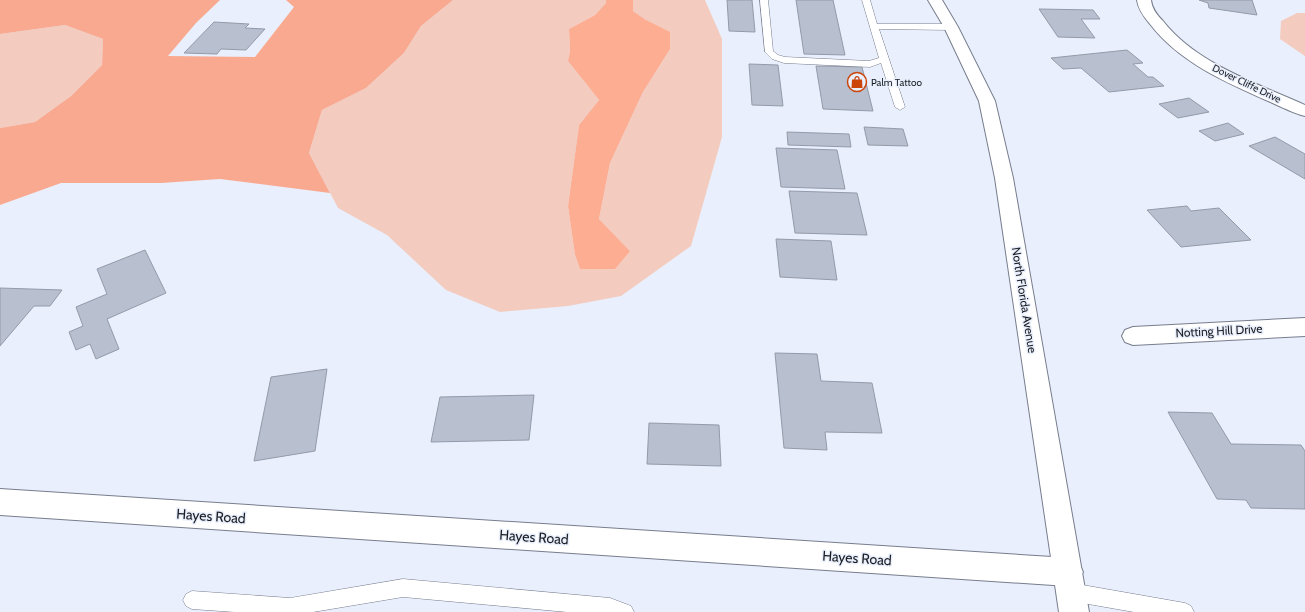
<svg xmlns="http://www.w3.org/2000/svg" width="1305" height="612" font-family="Cabin,sans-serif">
<rect width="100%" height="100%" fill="#e9effc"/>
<path fill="#f3ccbf" d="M453,0H606V3L595,15L569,29L570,51L568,61L599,100L579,125L568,206L575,255L580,269L630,251L599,219L610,163L643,92L670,49L646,20L633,11V0H705L722,39V137L691,246L621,296L568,306L500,312L446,290L387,235L338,208L309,153L322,110L366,88L404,53L421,26Z
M1297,13H1305V56L1280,39L1281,21Z
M65,25L103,39L102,65L71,96L35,122L0,128V34Z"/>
<path fill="#f9a98f" d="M0,0H220L196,23L168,56L255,57L294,7L286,0H453L421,26L404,53L366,88L322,110L309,153L330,193L220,179L161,183H61L0,205V128L35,122L71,96L102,65L103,39L65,25L0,34Z"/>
<path fill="#fdad92" d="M606,0H633V11L646,20L670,32V49L643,92L610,163L599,219L630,251L615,269H580L575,255L568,206L579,125L599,100L568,61L570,51L569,29L595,15L606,3Z"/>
<path fill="#b8bfcf" stroke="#939aa9" d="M727,0H752L755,32L729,31Z
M796,0H833L845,55L804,54Z
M1199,0H1252L1257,15L1209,8L1208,3Z
M1039,9L1093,10L1100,19H1081L1095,38L1058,37Z
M214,22L249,24L245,28L265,29L246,50L221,49L217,54L184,53Z
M1127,50L1143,63L1133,64L1148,77H1153L1164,86L1109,92L1081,68L1063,69L1051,58Z
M749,64L778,65L783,106L752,105Z
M816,66L862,67L873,111L823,109Z
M1189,98L1209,112L1178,118L1159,104Z
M1228,123L1244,134L1215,141L1199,131Z
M864,127L903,129L908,146L868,145Z
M787,132L849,134L851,147L788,145Z
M1275,137L1305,154V179L1249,146Z
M776,148L837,150L845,189L781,187Z
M789,191L857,193L867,235L795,233Z
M1187,206L1191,211L1219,208L1251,240L1181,247L1147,210Z
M776,239L831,241L837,280L780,277Z
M145,250L166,293L107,319L119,349L96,359L90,344L76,350L69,332L83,326L76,307L107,294L97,269Z
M0,288L62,290L50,306H34L0,346Z
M775,353L817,354L821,381L872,383L882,433L825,432L827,450L784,448Z
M327,369L315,451L254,461L271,377Z
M534,395L529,440L431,442L440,397Z
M1168,412L1212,413L1231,444L1301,445L1305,451V509L1251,508L1246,500L1217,499Z
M649,423L719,425L721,466L647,464Z"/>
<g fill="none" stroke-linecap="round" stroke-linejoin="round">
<g stroke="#777d8c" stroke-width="1">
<path id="service" d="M760,0H768L773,51L778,55L785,57L869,61L879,58L862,0H870L877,24H951L955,27L951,30L879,29L905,107L900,110L895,107L881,63L870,67L784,63L772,59L765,52Z
M403,579L610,598L631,606L634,612H567L403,597L313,612H235L192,609L186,606L183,600L186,594L192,591L290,598Z
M1071,583L1185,603L1191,606L1194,612H1134L1071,601L1065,598L1062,592L1065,586Z"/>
</g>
<g stroke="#777d8c" stroke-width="2">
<path id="minor" d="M1137,0H1151C1152,9 1157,15 1163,21C1197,64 1256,83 1305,105V116C1292,113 1280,106 1268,101C1225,82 1179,62 1150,24C1144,17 1138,9 1137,0Z
M1305,318V336L1133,345L1125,342L1122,336L1125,330L1133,327Z
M0,489L1068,558L1078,562L1083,572L1078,582L1068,586L0,515Z"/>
</g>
<g stroke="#777d8c" stroke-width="2">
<path id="primary" d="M928,0H942L958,27L995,101L1013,178L1089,612H1059L995,178L979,101L944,27Z"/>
</g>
<use href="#service" fill="#fff" fill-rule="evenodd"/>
<use href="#minor" fill="#fff" fill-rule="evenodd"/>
<use href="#primary" fill="#fff" fill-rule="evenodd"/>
</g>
<defs>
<g id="shop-ring" transform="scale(1)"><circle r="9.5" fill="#e9effc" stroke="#cb4508" stroke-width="1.5"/><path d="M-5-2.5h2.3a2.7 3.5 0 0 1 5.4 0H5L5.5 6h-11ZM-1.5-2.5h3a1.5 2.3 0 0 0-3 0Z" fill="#cb4508"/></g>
</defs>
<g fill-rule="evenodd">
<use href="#shop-ring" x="857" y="82"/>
</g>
<g text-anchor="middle" stroke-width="3" stroke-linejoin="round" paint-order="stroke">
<g font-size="10" fill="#1a1d22" stroke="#e9effc" text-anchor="start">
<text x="871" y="86">Palm Tattoo</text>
</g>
<g font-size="10" fill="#1a1d22" stroke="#e9effc">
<text transform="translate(1247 83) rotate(26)" y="4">Dover Cliffe Drive</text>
</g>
<g font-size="12" fill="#1a1d22" stroke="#e9effc">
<text transform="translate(1024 300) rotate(81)" y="4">North Florida Avenue</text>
<text transform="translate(1219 331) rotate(-3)" y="4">Notting Hill Drive</text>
</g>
<g font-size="14" fill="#1a1d22" stroke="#e9effc">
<text transform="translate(211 516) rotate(4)" y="5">Hayes Road</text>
<text transform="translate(534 537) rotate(4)" y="5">Hayes Road</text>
<text transform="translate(857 558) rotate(4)" y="5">Hayes Road</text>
</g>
</g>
</svg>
